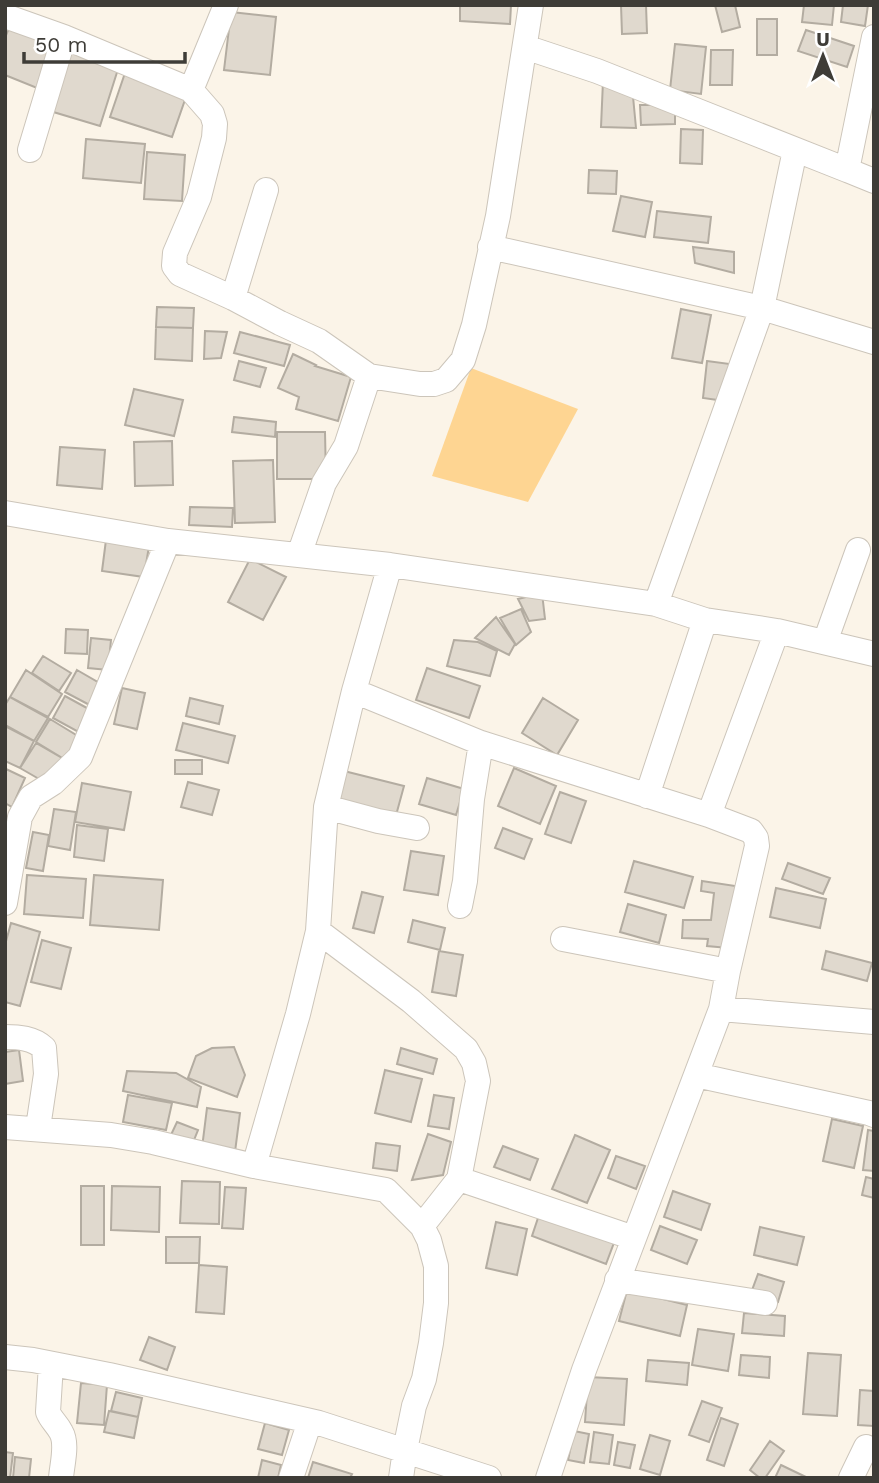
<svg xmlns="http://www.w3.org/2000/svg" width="879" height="1483" font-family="'Work Sans',sans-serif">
<rect width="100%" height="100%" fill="#fbf4e8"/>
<path fill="#fed592" d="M471,368L578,409L528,502L432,476Z"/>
<path fill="#e0d9ce" stroke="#b3aca1" stroke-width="2" d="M460,5H511L510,24L460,21Z
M621,5H646L647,33L622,34Z
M715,5H735L740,27L722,32Z
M804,5H834L832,25L802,22Z
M843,5H868L865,26L841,22Z
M231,12L276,17L270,75L224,70Z
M757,19H777V55H757Z
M11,23L57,42L37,88L5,75V38Z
M806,30L854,46L847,67L798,51Z
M675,44L706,47L701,94L670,90Z
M711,50H733L732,85H710Z
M69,51L119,66L100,126L50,111Z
M125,73L187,94L172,137L110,117Z
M603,81L632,86L636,128L601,127Z
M640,105H675V124L641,125Z
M681,129L703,130L702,164L680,163Z
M86,139L145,144L141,183L83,178Z
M147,152L185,155L182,201L144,199Z
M589,170L617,171L616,194L588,193Z
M621,196L652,202L645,237L613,231Z
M657,211L711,217L708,243L654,237Z
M693,247L734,252V273L695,263Z
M157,307L194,308L193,328L156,327Z
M681,309L711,315L702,363L672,358Z
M156,327L193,328L192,361L155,359Z
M205,331L227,332L221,358L204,359Z
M240,332L290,345L284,366L234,353Z
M293,354L316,365L315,366L351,377L338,421L296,409L299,397L278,388Z
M239,361L266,368L260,387L234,380Z
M707,361L730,364L725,401L703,398Z
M134,389L183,400L174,436L125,425Z
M234,417L276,422L275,437L232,432Z
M277,432H325L326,479H277Z
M172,441L173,485L135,486L134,442Z
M60,447L105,450L102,489L57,485Z
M273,460L275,522L235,523L233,461Z
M190,507L233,508L232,527L189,525Z
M106,540L149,546L144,577L102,571Z
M250,559L286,577L263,620L228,602Z
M542,593L545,619L529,621L518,599Z
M521,609L531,632L516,645L500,618Z
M496,617L515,644L509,655L475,638Z
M66,629L88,630L87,654L65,653Z
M91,638L111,640L108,670L88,668Z
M454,640L478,642L497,651L490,676L447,666Z
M43,656L71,673L59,691L32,673Z
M427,668L480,686L469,718L416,700Z
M26,670L62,694L48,717L10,697Z
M77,670L108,688L99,710L65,692Z
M122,688L145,693L137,729L114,724Z
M65,696L96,713L84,735L53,718Z
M10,697L48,718L34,741L5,725V705Z
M190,698L223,706L219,724L186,716Z
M543,698L578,720L557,755L522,733Z
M50,719L86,741L69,762L36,742Z
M183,723L235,736L228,763L176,750Z
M5,726L34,741L20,768L5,761Z
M36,743L62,758L46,783L20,768Z
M175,760H202V774H175Z
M514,768L556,786L540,824L498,806Z
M6,769L25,778L12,807L5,803Z
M340,770L404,786L395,819L331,803Z
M427,778L464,789L456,815L419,804Z
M188,782L219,790L212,815L181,807Z
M82,783L131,792L124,830L75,822Z
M560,792L586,801L571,843L545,834Z
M54,809L76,812L70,850L48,846Z
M77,825L108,829L104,861L74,857Z
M503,828L532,839L524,859L495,848Z
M33,832L49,835L43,871L26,868Z
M411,851L444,856L438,895L404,890Z
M634,861L693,877L684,908L625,892Z
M788,863L830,878L823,894L782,879Z
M27,875L86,879L83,918L24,914Z
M94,875L163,880L159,930L90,925Z
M702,881L742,887L728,948L707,946L708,939L682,938L683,920H711L714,893L701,891Z
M776,888L826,899L820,928L770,917Z
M362,892L383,897L374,933L353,928Z
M628,904L666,915L659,943L620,932Z
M413,920L445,928L440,950L408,942Z
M11,923L40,932L20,1006L5,1002V945Z
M42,940L71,948L61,989L31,982Z
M439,951L463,955L456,996L432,992Z
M826,951L872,963L867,981L822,969Z
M234,1047L245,1075L237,1097L188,1078L196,1056L212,1048Z
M401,1048L437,1059L433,1074L397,1064Z
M19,1050L23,1081L5,1084V1052Z
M385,1070L422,1079L411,1122L375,1113Z
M127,1071L176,1073L201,1087L197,1107L123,1091Z
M128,1095L172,1103L166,1130L123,1122Z
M434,1095L454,1098L449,1129L428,1126Z
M207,1108L240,1113L235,1152L202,1148Z
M832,1119L863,1126L854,1168L823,1161Z
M177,1122L198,1130L192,1145L170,1137Z
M868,1130L874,1131V1171L863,1170Z
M428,1134L451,1142L443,1175L412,1180Z
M575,1135L610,1150L587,1203L552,1189Z
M376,1143L400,1146L397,1171L373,1168Z
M503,1146L538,1159L530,1180L494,1167Z
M616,1156L645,1166L636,1189L608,1178Z
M866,1177L874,1179V1198L862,1195Z
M182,1181L220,1182L219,1224L180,1223Z
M81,1186H104V1245H81Z
M112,1186L160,1187L159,1232L111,1230Z
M225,1187L246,1188L243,1229L222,1228Z
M673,1191L710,1204L701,1230L664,1217Z
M540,1212L615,1240L606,1264L532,1236Z
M496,1222L527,1229L517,1275L486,1268Z
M660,1226L697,1240L687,1264L651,1250Z
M760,1227L804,1237L797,1265L754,1255Z
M166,1237H200L199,1263H166Z
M199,1265L227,1267L224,1314L196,1312Z
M758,1274L784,1282L778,1302L751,1293Z
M627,1290L687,1305L680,1336L619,1321Z
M744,1313L785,1316L784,1336L742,1333Z
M698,1329L734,1334L728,1371L692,1365Z
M149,1337L175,1347L167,1370L140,1360Z
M808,1353L841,1355L837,1416L803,1414Z
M741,1355L770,1357L769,1378L739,1375Z
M648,1360L689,1363L687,1385L646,1381Z
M588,1377L627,1379L624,1425L585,1422Z
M81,1383L107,1385L104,1425L77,1423Z
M860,1390L874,1391V1426L858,1425Z
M116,1392L142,1398L138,1417L111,1411Z
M702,1401L722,1408L709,1442L689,1435Z
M109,1411L138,1417L134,1438L104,1432Z
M721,1418L738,1424L724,1466L707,1460Z
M265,1423L289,1430L282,1455L258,1449Z
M574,1431L589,1434L584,1463L568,1460Z
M594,1432L613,1435L609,1464L590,1462Z
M650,1435L670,1441L660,1475L640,1469Z
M770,1441L784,1451L765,1478H760L750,1470Z
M618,1442L635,1445L630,1468L614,1465Z
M5,1452L13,1453L10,1478H5Z
M15,1457L31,1459L29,1478H13Z
M262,1460L281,1465L278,1478H258Z
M313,1462L352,1474L350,1478H308Z
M781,1465L808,1478H775Z"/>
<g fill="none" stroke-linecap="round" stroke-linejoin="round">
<g stroke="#ccc5ba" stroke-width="26">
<path id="minor" d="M5,16L64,37L191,90L212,114L215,124L214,138L199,197L175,253L174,266L180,274L233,298L280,323L319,341L369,376L420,384H434L446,380L463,360L474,325L498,216L531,5
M874,37L847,170L874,181
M525,47L597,71L847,170
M191,90L226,5
M30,150L64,37
M490,247L762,308L874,342
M233,298L266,190
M5,513L168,541L390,565L656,604L705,620L777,631L874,654
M299,555L324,483L346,446L369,376
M656,604L762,308L795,150
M825,642L858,550
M354,691L481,743L709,815L751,831L756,838L757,846L728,971L721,1009L584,1370L548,1478
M647,796L705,620
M326,807L378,821L417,828
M709,815L777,631
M5,903L20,817L31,797L53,783L80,757L168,541
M460,906L465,881L472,799L481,743
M318,931L411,1001L466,1049L474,1063L478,1081L459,1179L634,1238
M563,939L728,971
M721,1009L874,1022
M5,1037C19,1037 33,1038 44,1048L46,1074L39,1121L42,1129
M696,1075L869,1113L874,1115
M5,1127L111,1135L153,1142L254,1166L386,1190L422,1226L429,1240L436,1266V1303L431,1343L424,1379L414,1406L405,1450L401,1478
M254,1166L298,1014L318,931L326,807L354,691L390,565
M422,1226L459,1179
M617,1280L765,1303
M5,1357L33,1360L109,1375L319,1423L489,1478
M51,1364L48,1412C51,1420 57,1424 61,1432C68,1444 62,1464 61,1478
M291,1478L310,1421
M851,1478L866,1447"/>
</g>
<use href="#minor" stroke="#fff" stroke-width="24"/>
</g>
<rect width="879" height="1483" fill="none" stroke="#3e3c37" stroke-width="14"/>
<g transform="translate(823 56)" stroke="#ffffff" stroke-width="5" paint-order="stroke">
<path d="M0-5L12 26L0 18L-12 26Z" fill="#3e3c37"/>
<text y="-10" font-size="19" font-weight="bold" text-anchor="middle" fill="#3e3c37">U</text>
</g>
<path d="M24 52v10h161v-10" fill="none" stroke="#3e3c37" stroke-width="3.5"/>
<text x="35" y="52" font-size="21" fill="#3e3c37" stroke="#ffffff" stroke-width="5" paint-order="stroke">50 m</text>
</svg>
